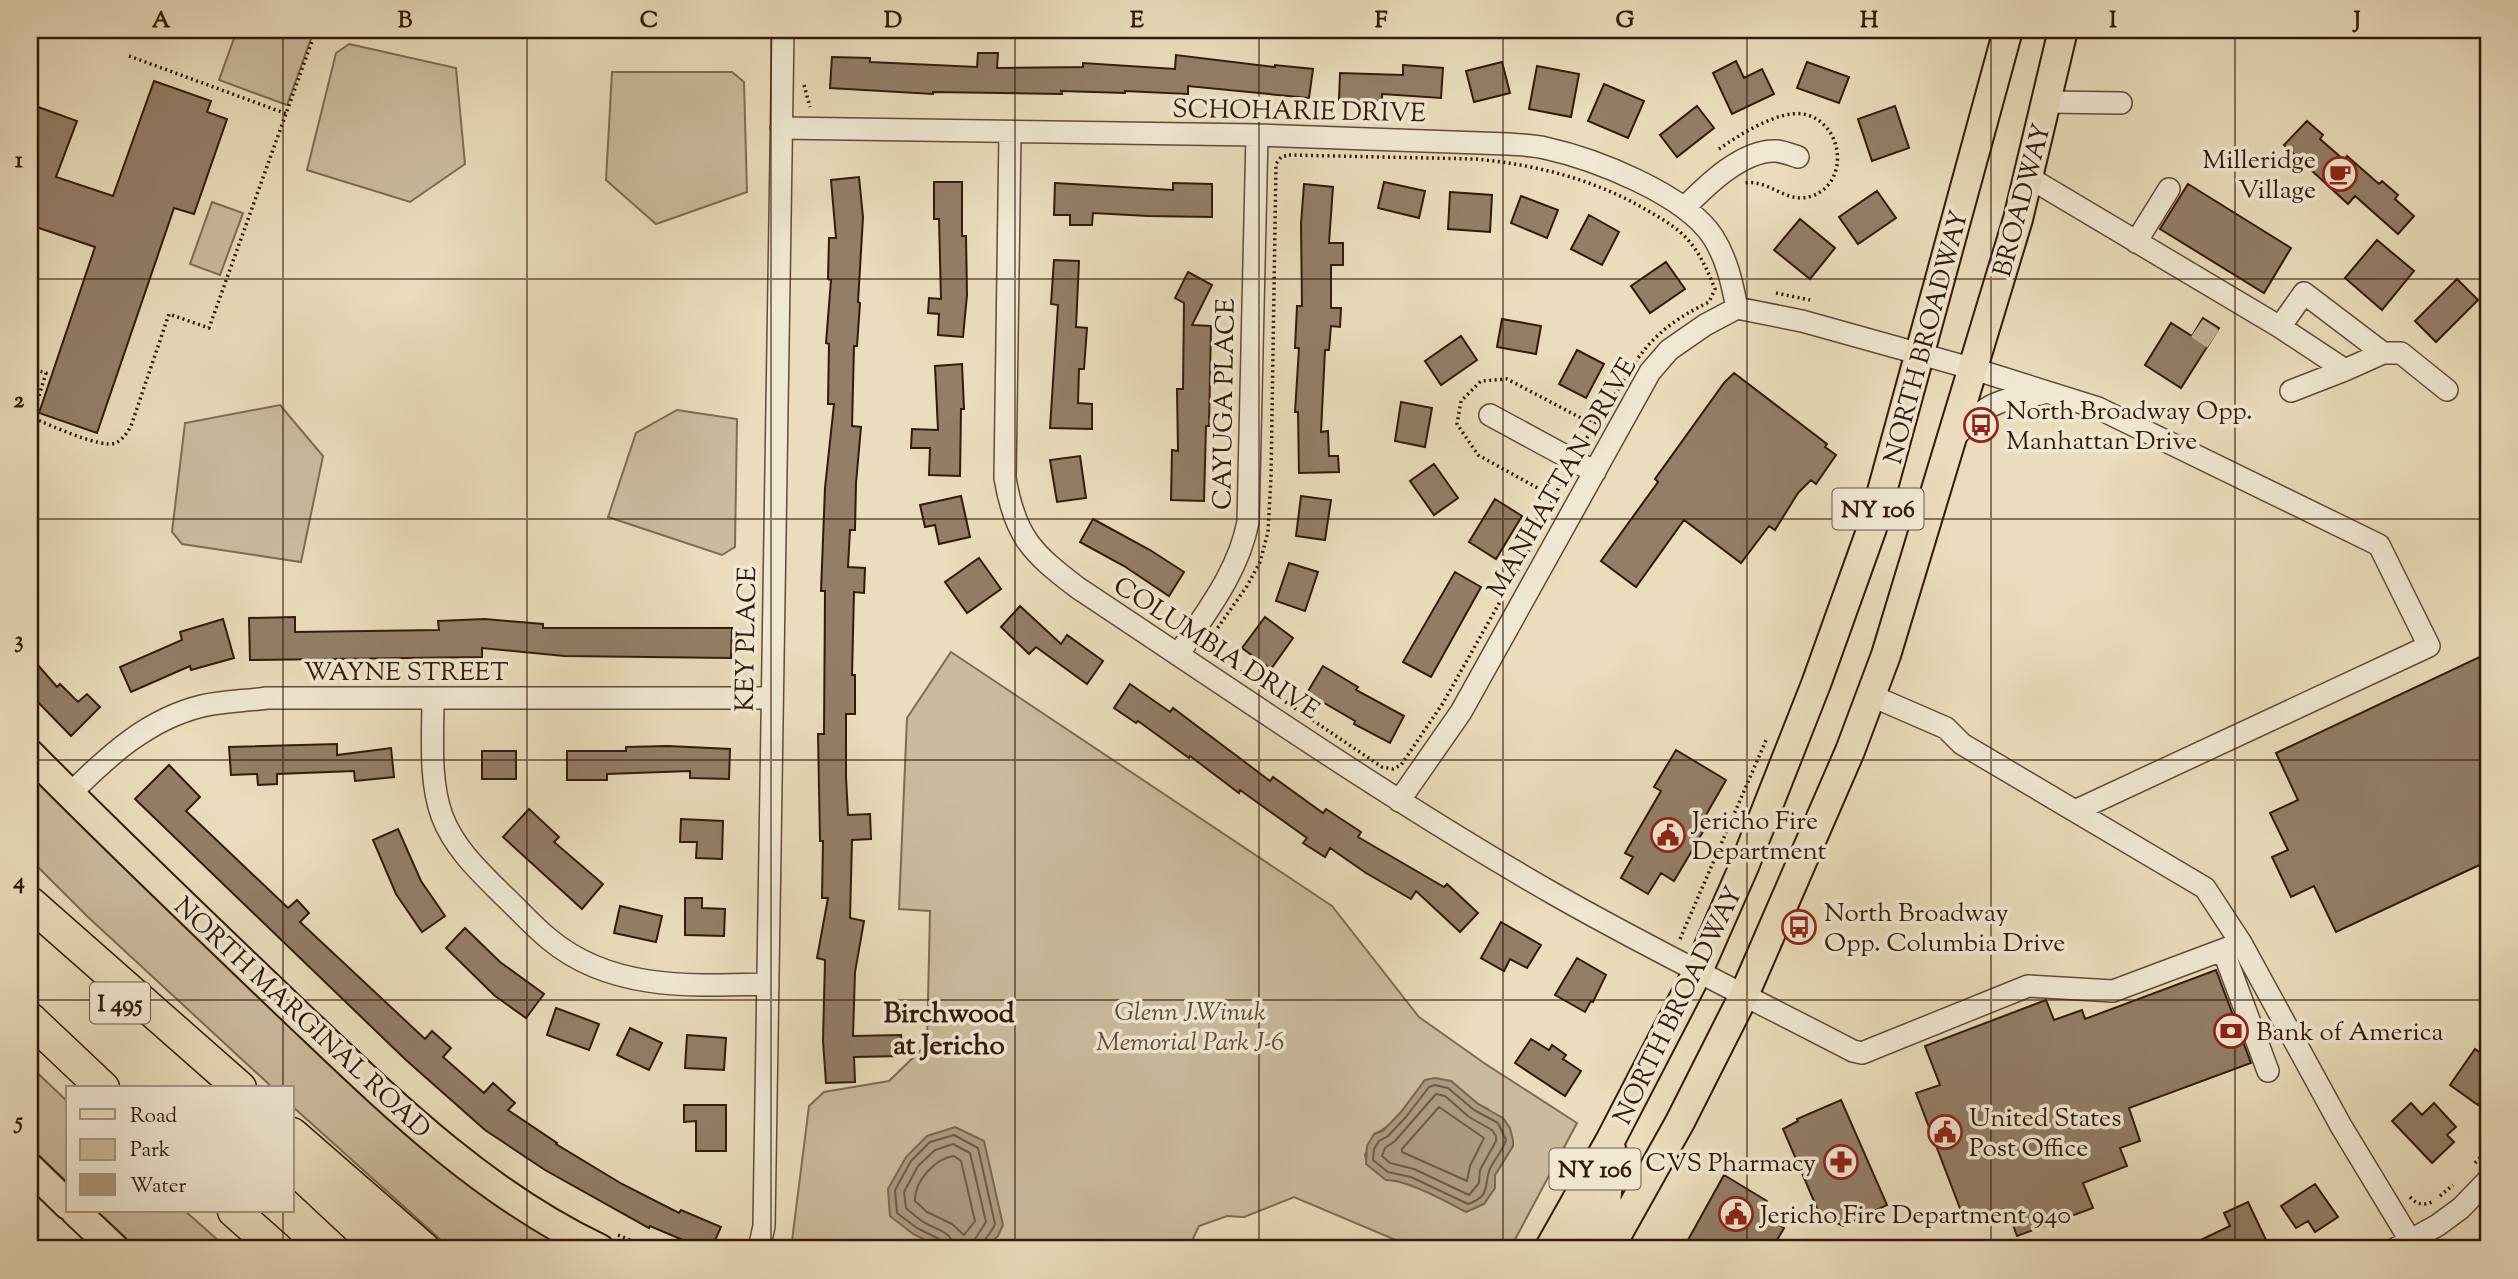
<svg xmlns="http://www.w3.org/2000/svg" width="2518" height="1279" font-family="'Sorts Mill Goudy',serif">
<rect width="100%" height="100%" fill="#eadcbc"/>
<filter id="stains"><feTurbulence type="fractalNoise" baseFrequency=".00286" numOctaves="4"/><feColorMatrix values="0 0 0 0 .2 0 0 0 0 .09 0 0 0 0 .02 0 0 0 .5 -.17"/></filter>
<radialGradient id="worn" r=".72"><stop offset=".6" stop-color="#630" stop-opacity="0"/><stop offset="1" stop-color="#630" stop-opacity=".3"/></radialGradient>
<path fill="#cbbb9e" stroke="#806a54" stroke-width="2" fill-rule="evenodd" d="M237,30H305L313,33L287,105L219,80Z
M1740,30H1983L1982,35Z
M349,44L456,68L465,164L410,202L307,170L336,53Z
M612,72H732L744,82L747,192L656,224L606,180Z
M212,202L243,213L220,275L190,264Z
M280,405L323,456L301,562L182,544L172,532L185,423Z
M677,410L737,419L735,547L722,555L608,517L636,433Z
M951,652L1332,906L1419,1017L1484,1063L1577,1123L1510,1249H1417L1294,1197L1244,1217L1227,1216L1199,1226L1188,1249H791L809,1106L824,1092L889,1081L927,1044L930,911L899,909L907,718ZM1425,1080L1451,1081L1478,1104L1488,1109L1513,1146L1495,1175V1188L1490,1195L1484,1204L1466,1212C1448,1202 1405,1179 1386,1180L1367,1164L1365,1155L1374,1134C1395,1126 1412,1098 1425,1080Z
M30,770L330,1064L455,1174L578,1249H451L292,1106V1088H273L88,917L30,859Z
M30,1066L68,1102V1183L30,1147Z
M97,1211H185L228,1249H138Z"/>
<path fill="#ac9a80" stroke="#7c6651" stroke-width="2" d="M1435,1078L1451,1081L1478,1104L1503,1118L1510,1128L1513,1140V1146L1495,1175V1188L1490,1195L1484,1204L1466,1212C1448,1202 1405,1179 1386,1180L1366,1164L1367,1146L1374,1134L1383,1131L1401,1112L1425,1080Z
M955,1127L984,1141L1003,1225L998,1236L984,1249H944L913,1234L890,1216L888,1189L906,1157L927,1136Z"/>
<g fill="none" stroke-linecap="round" stroke-linejoin="round">
<path stroke="#705a46" stroke-width="2" d="M1435,1085L1448,1088L1474,1110L1498,1123L1506,1140C1503,1151 1493,1160 1489,1171C1484,1188 1490,1196 1468,1204L1411,1177L1388,1172L1373,1160L1374,1149L1379,1141L1388,1136L1406,1117L1429,1087Z
M1436,1094L1445,1096L1469,1117L1492,1130L1496,1136V1141L1480,1170L1479,1183L1469,1195L1414,1169L1390,1163L1382,1156L1385,1148L1395,1141Z
M1439,1107L1484,1138L1470,1166L1467,1181L1402,1152V1149Z
M954,1156L961,1161L975,1221L964,1235L952,1224L927,1212L915,1201C914,1181 936,1158 954,1156Z
M945,1249L941,1240L917,1228L897,1213L895,1190L911,1161L930,1142L954,1135L978,1148L995,1224C992,1233 982,1240 981,1249
M954,1249C953,1232 938,1230 925,1223C918,1219 912,1213 906,1208L904,1192L918,1166L935,1150L953,1144L970,1153L986,1222L975,1239L973,1249"/>
</g>
<path fill="#937e67" stroke="#34190b" stroke-width="2" d="M978,53H998L997,68L1083,67V63L1175,69L1176,55L1275,67V65L1313,69L1309,98L1188,86V94L1125,91V93L1061,91L1062,94L933,92V94L830,88L832,57L870,58V62L977,67Z
M1736,61L1744,78L1762,69L1774,94L1732,114L1713,73Z
M1502,62L1510,93L1474,102L1466,71Z
M1807,62L1849,77L1839,103L1797,88Z
M1403,65L1443,68L1441,98L1382,94V102L1339,100L1340,73L1403,75Z
M1537,66L1579,74L1571,117L1529,109Z
M154,81L211,101L207,112L227,119L194,214L174,208L97,433L39,413L95,247L30,225V104L77,121L56,177L113,196Z
M1604,84L1644,101L1628,138L1588,121Z
M1697,106L1714,128L1677,157L1660,135Z
M1895,106L1909,148L1872,161L1858,119Z
M2307,121L2323,135L2320,139L2344,160L2347,156L2379,184L2382,181L2398,195L2395,199L2414,216L2398,234L2355,196L2348,204L2284,145Z
M859,177L863,217L858,302L860,303L857,346H854L852,426L861,427L856,483L855,530H850L848,567L865,568L864,593L854,592L852,675H855V714H846V777L848,815L870,814L871,839L852,840L850,918L864,921L855,972L853,1036L901,1035L902,1056L854,1057L855,1082L826,1083L823,1041L825,960L817,958L828,898H822L823,841H820L818,734H824L825,591H821L825,488L834,404H828L829,344L826,343L831,280L828,279L829,238H836L831,180Z
M934,182H962V236H966L967,295L963,337L938,335L939,314L928,313L929,298L941,299L939,219H934Z
M1384,182L1425,191L1419,218L1378,208Z
M1055,183L1173,190V183L1212,184V217L1148,216L1093,213L1092,225H1070V215H1054Z
M1304,184L1333,187L1329,243H1343V265H1331V308H1341L1340,327L1331,326L1329,350H1325L1321,432L1328,431L1329,456H1338L1339,472L1299,473L1298,412H1295L1299,348H1295L1297,306H1302L1301,224Z
M2188,184L2291,248L2264,293L2160,229Z
M1877,191L1896,218L1858,244L1839,217Z
M1450,192L1492,195L1490,232L1448,229Z
M1521,196L1558,210L1547,238L1511,223Z
M1589,215L1619,232L1602,265L1571,249Z
M1800,219L1835,248L1810,279L1774,250Z
M2377,240L2414,271L2382,310L2345,278Z
M1054,260L1079,261L1076,327L1087,328L1084,369H1079L1078,403L1092,404V429L1050,428L1058,305L1051,304Z
M1666,262L1685,289L1650,313L1631,286Z
M1188,272L1212,285L1192,325L1211,326L1209,426H1206L1204,501L1171,500L1172,450L1178,451L1177,389H1183L1184,303L1175,298Z
M2457,279L2478,300L2436,342L2415,321Z
M2203,318L2219,328L2181,388L2145,365L2171,323L2192,336Z
M1502,319L1541,326L1536,354L1497,347Z
M1461,336L1477,360L1441,385L1425,361Z
M1577,350L1604,364L1586,398L1559,384Z
M962,364L964,409H961L960,476L929,475L930,448H911L912,429L938,430L935,366Z
M1734,373L1827,444L1825,447L1836,455L1816,484L1811,480L1798,493L1775,530L1769,526L1741,563L1684,520L1636,587L1601,561L1658,482L1655,479L1724,383Z
M1401,402L1432,408L1425,447L1395,441Z
M1080,456L1086,498L1057,502L1050,460Z
M1434,464L1458,498L1434,515L1410,481Z
M961,496L970,537L939,544L935,525L925,527L920,505Z
M1301,496L1331,500L1325,540L1296,536Z
M1495,499L1522,516L1496,559L1469,542Z
M1093,519L1150,550L1184,572L1169,596L1124,566L1080,542Z
M979,558L1001,589L967,613L945,582Z
M1289,563L1318,572L1305,611L1276,601Z
M1455,572L1481,587L1431,677L1403,662Z
M1020,606L1061,644L1067,635L1103,661L1087,684L1036,647L1029,654L1001,627Z
M295,617V632L439,630L438,621L485,619L543,624V628H732L731,658L564,656L482,648V657L250,660L249,618Z
M1265,617L1293,638L1271,669L1242,648Z
M223,619L234,658L191,670L190,666L131,692L120,667L182,640L180,632Z
M2488,653V861L2336,932L2314,886L2291,897L2272,857L2288,850L2270,813L2298,800L2276,753Z
M30,656L57,687L60,684L78,702L87,694L100,707L71,736L30,694Z
M1323,666L1358,687L1356,690L1404,716L1390,743L1354,724L1355,721L1307,693Z
M1130,684L1170,712L1173,708L1270,781L1273,777L1323,813L1326,809L1361,832L1358,837L1444,887L1447,884L1478,913L1460,932L1416,891L1411,899L1366,873L1330,848L1325,857L1303,843L1307,838L1240,790L1239,793L1190,756L1189,758L1138,721L1136,723L1114,708Z
M337,744V755L391,748L394,777L355,781L354,771L277,774V784L258,785L257,774L231,775L229,747Z
M668,746L730,749L729,779L690,778V771L607,774V780H567V751H626V747Z
M1676,750L1726,780L1706,815L1711,818L1674,881L1661,873L1648,894L1621,878L1633,857L1625,853L1661,791L1654,787Z
M482,751H516V779H482Z
M169,765L200,797L186,811L288,908L297,900L309,913L300,922L425,1039L432,1031L451,1048L443,1057L484,1093L493,1083L515,1103L508,1110L557,1143L556,1144L622,1184L679,1213L681,1210L721,1227L711,1249H704L650,1226L649,1228L545,1170L485,1130L406,1060L135,799Z
M529,809L559,837L554,842L603,884L582,909L503,837Z
M681,819L723,821L722,859L696,858L697,842H680Z
M398,829L421,881L445,916L422,932L396,894L373,840Z
M685,898H702V908L725,909L724,936L685,935Z
M620,906L662,916L656,942L614,933Z
M1501,922L1541,945L1527,968L1510,959L1504,971L1481,958Z
M465,928L500,962L544,994L526,1018L495,996L446,948Z
M1577,958L1606,975L1593,1002L1591,1001L1585,1012L1555,995Z
M2216,970L2251,1063L2129,1108L2140,1141L2120,1148L2127,1166L2083,1183L2093,1208L2017,1236L2008,1211L1966,1224L1916,1093L1940,1085L1925,1046L2046,1000L2054,1020L2082,1010L2085,1019Z
M556,1008L599,1024L589,1050L547,1035Z
M630,1028L662,1043L649,1070L617,1055Z
M687,1035L726,1038L724,1070L685,1068Z
M1531,1039L1549,1050L1552,1045L1566,1055L1563,1059L1581,1071L1565,1096L1515,1063Z
M2475,1049L2488,1058V1090L2478,1105L2450,1085Z
M1841,1100L1887,1205L1843,1226L1820,1215L1783,1129L1798,1121L1797,1119Z
M2411,1103L2422,1115L2434,1103L2456,1127L2447,1135L2454,1142L2432,1163L2392,1121Z
M684,1105H726V1151H696V1121L684,1122Z
M1724,1175L1767,1201L1762,1210L1776,1218L1774,1222L1784,1228L1772,1249H1683Z
M2315,1184L2338,1217L2315,1232L2308,1221L2296,1228L2281,1206Z
M2248,1202L2267,1242L2252,1249H2182L2230,1226L2224,1213Z"/>
<g fill="none" stroke-linecap="round" stroke-linejoin="round">
<path stroke="#c6b599" stroke-width="21" stroke-dasharray="21 10" stroke-linecap="butt" d="M2197,328L2213,339"/>
<g stroke="#624a37" stroke-width="24">
<path id="minor" d="M2047,102L2121,103
M781,128L1257,135L1508,144C1520,145 1533,145 1545,148C1595,159 1685,194 1713,237C1727,259 1732,283 1737,308
M1010,133L1005,478C1015,537 1032,553 1078,588C1235,692 1390,800 1554,894C1652,950 1753,999 1853,1051L1862,1053L2028,986L2113,991L2241,943
M2028,177L2280,327L2345,370L2383,353L2304,293L2280,327
M1685,207C1707,185 1743,149 1777,151C1784,152 1792,155 1798,157
M2136,242L2169,189
M2383,353H2401L2447,390
M2291,391L2345,370
M1490,415L1595,472
M1952,440C1983,407 1995,398 2041,394
M1178,655C1206,612 1238,573 1248,522L1257,135
M1870,695L1946,728L1962,744L2205,888L2241,943L2341,1126L2410,1240
M433,699C433,737 429,780 442,816C454,848 479,871 503,895C518,909 533,926 549,939C611,991 693,986 768,984
M70,794C108,756 148,719 202,706C223,701 246,701 267,698H772
M1399,801L1461,712L1650,372L1669,350L1705,325L1737,308L1802,321L1974,369L2098,408L2379,545L2429,646L2075,811
M2223,950L2268,1071
M759,1249L764,1226L783,30
M2395,1249L2438,1225L2461,1208L2488,1180"/>
</g>
<g stroke="#34190b" stroke-width="32">
<path id="major" d="M30,754C116,841 204,925 292,1009C387,1099 480,1192 600,1249
M30,1168L68,1205
M75,1211L115,1249
M1549,1249L1611,1139L1698,971L1745,864L1816,684L1872,528L2008,30
M1580,1249L1606,1204L1611,1149
M1609,1249L1680,1122L1744,995L1850,751L1886,655L2018,219L2063,30"/>
</g>
<g stroke="#34190b" stroke-width="35">
<path id="highway" d="M30,903L240,1088
M30,1019L103,1088
M292,1134L424,1249
M292,1166L381,1249
M234,1211L277,1249"/>
</g>
<path stroke="#34190b" stroke-width="3.5" stroke-dasharray="2 3.5" stroke-linecap="butt" d="M129,56L287,114
M804,85L810,107
M1719,149C1739,135 1778,110 1803,114C1843,121 1851,182 1812,196C1786,205 1770,179 1745,183
M1289,155L1476,159C1538,165 1597,180 1650,212C1664,220 1679,229 1689,241C1701,255 1708,272 1715,289L1709,302C1649,331 1636,358 1604,414C1596,421 1592,422 1581,418L1507,379L1481,381L1461,401L1457,424L1478,455L1543,491L1552,500L1550,512L1542,527L1443,703L1401,765L1393,769L1382,767L1216,655L1211,646L1214,633L1247,586L1260,562L1268,532L1271,477L1276,164L1281,157Z
M1776,293L1810,300
M30,368L46,373L32,418C49,424 100,449 116,443C123,439 127,433 131,426L169,314L209,328L316,30
M1584,443L1597,420
M1552,500L1565,477
M1680,939L1767,738
M2475,1163L2488,1149
M2440,1196L2453,1185
M2410,1197C2417,1205 2424,1206 2434,1201
M618,1235L651,1249"/>
<use href="#minor" stroke="#f1e8d3" stroke-width="21"/>
<use href="#major" stroke="#eadcbc" stroke-width="28"/>
<use href="#highway" stroke="#eadcbc" stroke-width="32"/>
</g>
<path fill="none" stroke="#34190b" stroke-width="2" stroke-opacity="0.55" d="M283,30V1088M527,30V1249M771,30V1249M1015,30V1249M1259,30V1249M1503,30V1249M1747,30V1249M1991,30V1249M2235,30V1249M30,279H2488M30,519H2488M30,760H2488M30,1000H2488M283,1211V1249"/>
<defs>
<g id="cafe-ring" transform="scale(1.75)"><circle r="9.5" fill="#f1e8d3" stroke="#8f2418" stroke-width="1.5"/><path d="M-5.5-4.5H6V0H3Q3 3.5 0 3.5H-2.5Q-5.5 3.5-5.5 0ZM3-3.2v2h1.7v-2ZM-6 4.5H4V6H-6Z" fill="#8f2418"/></g>
<g id="bus-ring" transform="scale(1.75)"><circle r="9.5" fill="#f1e8d3" stroke="#8f2418" stroke-width="1.5"/><path d="M-5-6H5V4H4V6H2V4H-2V6H-4V4H-5ZM-3.5-4V0h7V-4ZM-3.5 1.2v1.5H-2V1.2ZM2 1.2v1.5H3.5V1.2Z" fill="#8f2418"/></g>
<g id="civic-ring" transform="scale(1.75)"><circle r="9.5" fill="#f1e8d3" stroke="#8f2418" stroke-width="1.5"/><path d="M-.6-6.5H3V-4.5H.6V-3L4-1V1h2V6H-6V1h2V-1L-.6-3ZM-1.2 2.5V6h2.4V2.5Z" fill="#8f2418"/></g>
<g id="bank-ring" transform="scale(1.75)"><circle r="9.5" fill="#f1e8d3" stroke="#8f2418" stroke-width="1.5"/><path d="M-6-4H6V4H-6ZM0-2.3a2.3 2.3 0 1 0 0 4.6a2.3 2.3 0 1 0 0-4.6Z" fill="#8f2418"/></g>
<g id="pharmacy-ring" transform="scale(1.75)"><circle r="9.5" fill="#f1e8d3" stroke="#8f2418" stroke-width="1.5"/><path d="M-2-6h4v4h4v4h-4v4h-4v-4h-4v-4h4Z" fill="#8f2418"/></g>
</defs>
<g fill-rule="evenodd">
<use href="#cafe-ring" x="2340" y="174"/>
<use href="#bus-ring" x="1981" y="425"/>
<use href="#civic-ring" x="1668" y="835"/>
<use href="#bus-ring" x="1799" y="927"/>
<use href="#bank-ring" x="2231" y="1031"/>
<use href="#civic-ring" x="1945" y="1132"/>
<use href="#pharmacy-ring" x="1841" y="1162"/>
<use href="#civic-ring" x="1736" y="1214"/>
</g>
<g text-anchor="middle" stroke-width="7" stroke-linejoin="round" paint-order="stroke">
<g fill="#f1e8d3" stroke="#6d5747" stroke-width="2">
<rect x="1832.5" y="488.5" width="91" height="41" rx="5"/>
<rect x="90" y="982.5" width="60" height="41" rx="5"/>
<rect x="1549.5" y="1148.5" width="91" height="41" rx="5"/>
</g>
<g font-size="24" font-weight="bold" fill="#34190b">
<text x="1878" y="517">NY 106</text>
<text x="120" y="1011">I 495</text>
<text x="1595" y="1177">NY 106</text>
</g>
<g font-size="26" fill="#34190b" stroke="#f1e8d3">
<text transform="translate(1299 110) rotate(1)" y="9">SCHOHARIE DRIVE</text>
<text transform="translate(2021 200) rotate(-75)" y="9">BROADWAY</text>
<text transform="translate(1925 337) rotate(-75)" y="9">NORTH BROADWAY</text>
<text transform="translate(1223 404) rotate(-89)" y="9">CAYUGA PLACE</text>
<text transform="translate(1561 477) rotate(-60)" y="9">MANHATTAN DRIVE</text>
<text transform="translate(745 639) rotate(-89)" y="9">KEY PLACE</text>
<text transform="translate(1217 647) rotate(33)" y="9">COLUMBIA DRIVE</text>
<text x="406" y="680">WAYNE STREET</text>
<text transform="translate(1677 1005) rotate(-64)" y="9">NORTH BROADWAY</text>
<text transform="translate(303 1017) rotate(43)" y="9">NORTH MARGINAL ROAD</text>
</g>
<g font-size="26" fill="#34190b" stroke="#f1e8d3" text-anchor="start">
<text x="2316" y="168" text-anchor="end">Milleridge<tspan x="2316" dy="30">Village</tspan></text>
<text x="2006" y="419">North Broadway Opp.<tspan x="2006" dy="30">Manhattan Drive</tspan></text>
<text x="1692" y="829">Jericho Fire<tspan x="1692" dy="30">Department</tspan></text>
<text x="1824" y="921">North Broadway<tspan x="1824" dy="30">Opp. Columbia Drive</tspan></text>
<text x="2256" y="1040">Bank of America</text>
<text x="1969" y="1126">United States<tspan x="1969" dy="30">Post Office</tspan></text>
<text x="1816" y="1171" text-anchor="end">CVS Pharmacy</text>
<text x="1760" y="1223">Jericho Fire Department 940</text>
</g>
<g font-size="26" font-style="italic" fill="#614a37" stroke="#f1e8d3">
<text x="1190" y="1020">Glenn J.Winuk<tspan x="1190" dy="30">Memorial Park J-6</tspan></text>
</g>
<g font-size="28" font-weight="bold" fill="#34190b" stroke="#f1e8d3">
<text x="949" y="1022">Birchwood<tspan x="949" dy="32">at Jericho</tspan></text>
</g>
</g>
<rect width="2518" height="1279" fill="none" stroke="#eadcbc" stroke-width="77"/>
<rect x="66" y="1086" width="228" height="126" fill="#f1e8d3" stroke="#a59583" stroke-width="2"/>
<rect x="80" y="1109" width="35" height="10" fill="#eadcbc" stroke="#a59583" stroke-width="2"/>
<text x="130" y="1122" font-size="21" fill="#34190b">Road</text>
<rect x="80" y="1139" width="35" height="21" fill="#cbbb9e" stroke="#a59583" stroke-width="2"/>
<text x="130" y="1156" font-size="21" fill="#34190b">Park</text>
<rect x="80" y="1174" width="35" height="21" fill="#ac9a80" stroke="#a59583" stroke-width="2"/>
<text x="130" y="1192" font-size="21" fill="#34190b">Water</text>
<rect x="38" y="38" width="2442" height="1202" fill="none" stroke="#34190b" stroke-width="2.5"/>
<g font-size="23" text-anchor="middle" font-weight="bold" fill="#34190b">
<text x="161" y="27">A</text>
<text x="405" y="27">B</text>
<text x="649" y="27">C</text>
<text x="893" y="27">D</text>
<text x="1137" y="27">E</text>
<text x="1381" y="27">F</text>
<text x="1625" y="27">G</text>
<text x="1869" y="27">H</text>
<text x="2113" y="27">I</text>
<text x="2357" y="27">J</text>
<text x="19" y="167">1</text>
<text x="19" y="407">2</text>
<text x="19" y="647">3</text>
<text x="19" y="888">4</text>
<text x="19" y="1128">5</text>
</g>
<rect width="100%" height="100%" filter="url(#stains)"/>
<rect width="100%" height="100%" fill="url(#worn)"/>
</svg>
